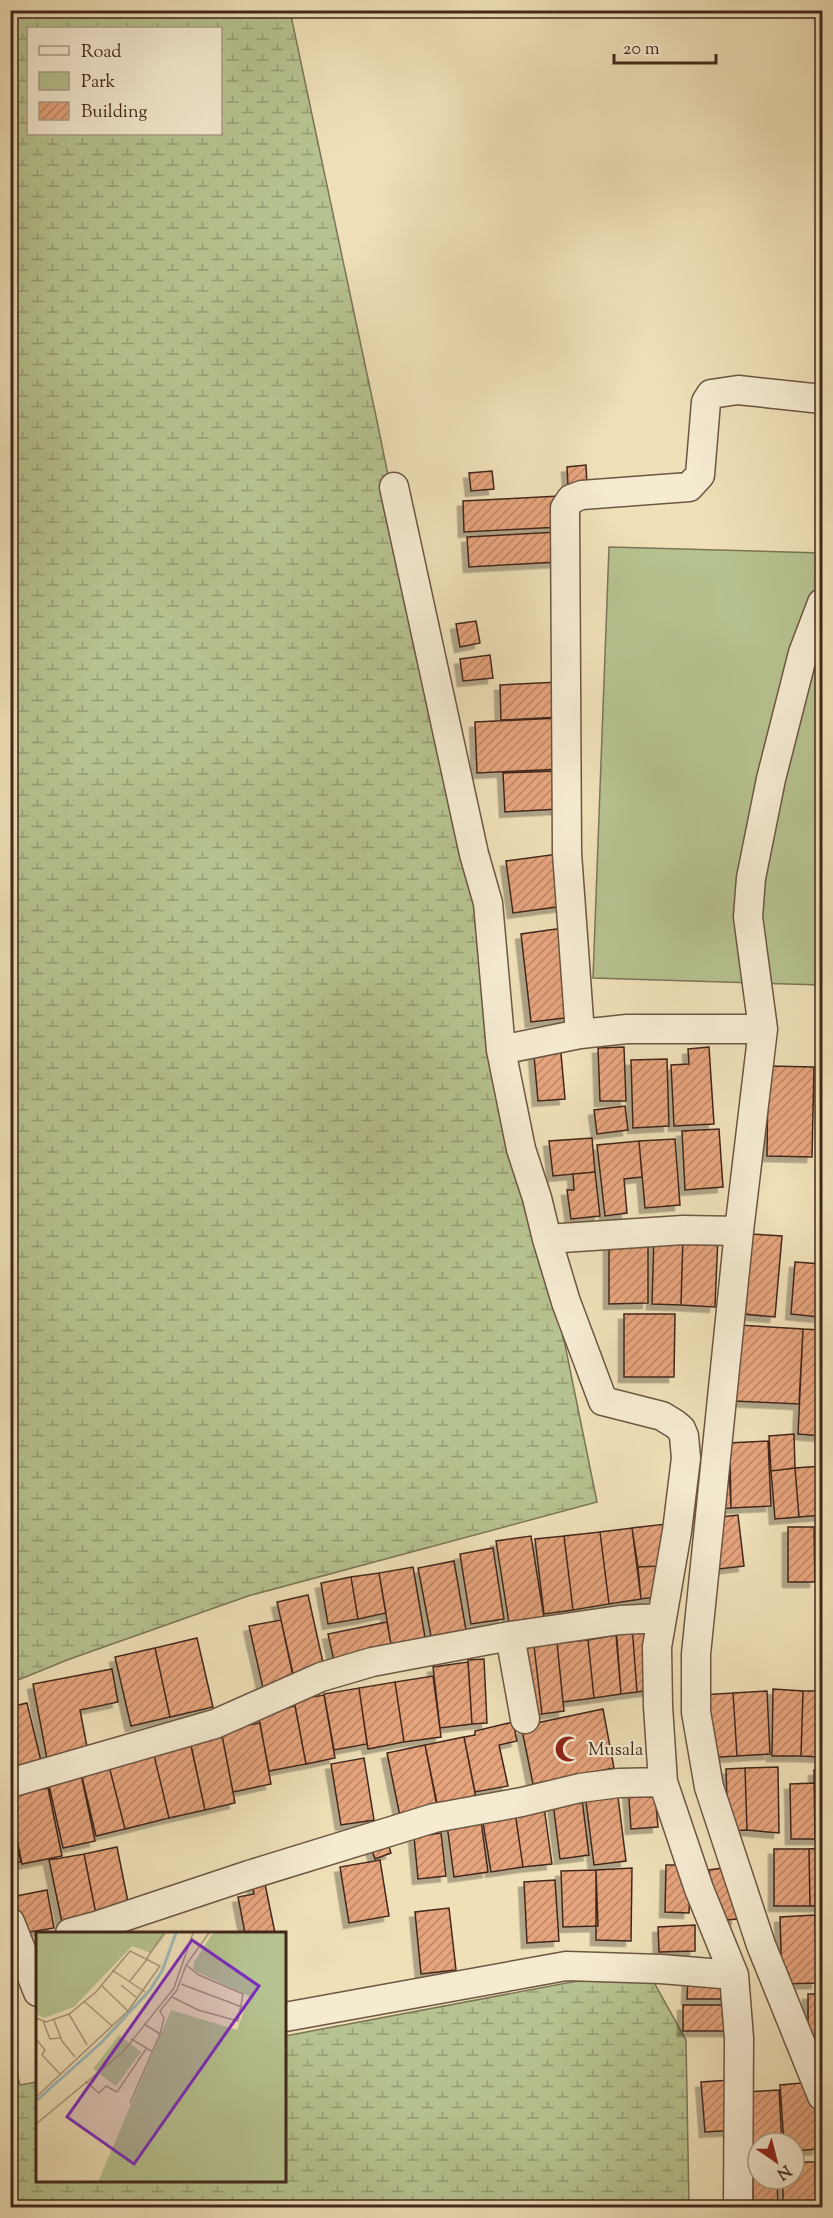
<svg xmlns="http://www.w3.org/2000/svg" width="833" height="2218" font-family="'Sorts Mill Goudy',serif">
<defs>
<pattern id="wetland-marsh" width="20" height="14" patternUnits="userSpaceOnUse" patternTransform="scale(1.5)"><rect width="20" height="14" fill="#b6c390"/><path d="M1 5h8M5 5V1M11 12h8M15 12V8" fill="none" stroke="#969e75"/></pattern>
<pattern id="building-hatch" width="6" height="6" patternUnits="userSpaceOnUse" patternTransform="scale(1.5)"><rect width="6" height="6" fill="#e6a47d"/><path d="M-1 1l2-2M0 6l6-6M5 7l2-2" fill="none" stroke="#bc8666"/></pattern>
<filter id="shadow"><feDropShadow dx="-5.5" dy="5.5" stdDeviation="0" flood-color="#0004"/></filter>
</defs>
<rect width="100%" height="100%" fill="#efe0b8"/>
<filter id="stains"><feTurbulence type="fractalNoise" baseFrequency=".00333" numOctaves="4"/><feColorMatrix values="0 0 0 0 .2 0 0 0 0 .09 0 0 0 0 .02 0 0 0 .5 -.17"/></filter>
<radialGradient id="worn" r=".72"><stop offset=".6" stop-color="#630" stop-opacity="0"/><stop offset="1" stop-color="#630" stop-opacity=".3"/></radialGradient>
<path fill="#b6c390" stroke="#7c7656" stroke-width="1.5" d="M609,547L822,553V985L593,978Z"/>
<path fill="url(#wetland-marsh)" stroke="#7c7656" stroke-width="1.5" fill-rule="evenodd" d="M11,11H290L377,421L597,1502L248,1596L67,1660L11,1683ZM28,28H220V134H28Z
M646,1968L686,2040L689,2207H11L10,2049L20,2085L37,2082L38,2180H285V2036Z"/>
<path fill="url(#building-hatch)" stroke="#42281c" stroke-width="1.5" filter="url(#shadow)" d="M586,465L587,485L568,486L567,467Z
M492,471L494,489L471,491L469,473Z
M559,496L561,527L464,532L463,501Z
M557,532L558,562L469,567L467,537Z
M476,621L480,643L460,647L456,624Z
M490,655L493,678L463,681L460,659Z
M559,682L560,717L501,720L500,685Z
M560,718L562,769L477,773L475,722Z
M559,771L561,809L505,812L503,773Z
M558,854L564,906L513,913L506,861Z
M563,928L573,1017L531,1022L521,934Z
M560,1042L565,1099L538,1101L534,1056Z
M624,1047L626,1101H600L598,1048Z
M709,1047L714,1124L674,1126L671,1065L689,1064L688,1049Z
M667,1059L669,1126L633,1128L631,1060Z
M768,1066L814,1067L812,1157L767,1156Z
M625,1106L628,1130L597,1134L594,1110Z
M719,1129L723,1187L685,1190L682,1131Z
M592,1138L595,1172L553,1176L549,1141Z
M675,1139L680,1205L645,1208L639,1141Z
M639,1141L642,1177L624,1179L627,1213L605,1216L597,1145Z
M595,1172L600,1216L571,1219L567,1190H574L573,1174Z
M750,1234L782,1236L775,1317L743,1314Z
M654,1236H683L681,1305L652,1304Z
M683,1236H718L715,1307L681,1305Z
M609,1240H648V1303L609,1304Z
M795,1262L822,1264L819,1317L791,1314Z
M624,1314H675L674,1377H624Z
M738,1325L803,1329L799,1404L734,1401Z
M803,1329L822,1330V1436L798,1434Z
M794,1434L795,1468L771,1471L769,1436Z
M768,1441L771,1506L731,1508L728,1443Z
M730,1455L731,1508L719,1509Z
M822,1466V1515L799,1517L795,1468Z
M795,1468L799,1517L775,1519L771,1471Z
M738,1515L744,1566L719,1569L712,1518Z
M666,1524L662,1566L638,1567L632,1528Z
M788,1527H814L815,1582H788Z
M632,1528L641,1599L609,1604L600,1532Z
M600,1532L609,1604L573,1610L564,1536Z
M531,1536L544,1618L509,1623L496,1541Z
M564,1536L573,1610L544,1614L535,1539Z
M493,1548L504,1619L471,1624L460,1554Z
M454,1561L466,1630L431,1636L418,1568Z
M662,1566L663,1596L641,1599L638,1567Z
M413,1567L426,1643L392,1650L379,1573Z
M379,1573L386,1613L358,1619L351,1577Z
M351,1577L358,1619L328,1624L321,1583Z
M308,1595L324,1667L293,1674L277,1602Z
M281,1620L294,1681L263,1688L249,1626Z
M387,1622L392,1650L334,1661L328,1634Z
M632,1625H648L654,1690L637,1692Z
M632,1625L637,1692L621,1694L616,1626Z
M616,1635L621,1694L594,1698L588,1640Z
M197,1638L213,1707L170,1717L155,1648Z
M588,1640L594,1698L563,1702L557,1643Z
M557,1643L564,1711L542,1714L534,1646Z
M534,1646L542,1714L526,1715L521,1647Z
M155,1648L170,1717L131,1726L115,1657Z
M484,1659L487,1723L472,1724L468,1660Z
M468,1662L472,1724L440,1728L433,1667Z
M112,1669L118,1702L80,1710L88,1752L47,1759L33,1684Z
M433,1676L441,1737L404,1742L395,1682Z
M395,1682L404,1742L368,1749L359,1688Z
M359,1688L367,1744L334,1750L324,1694Z
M773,1689L803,1691L801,1756H772Z
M767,1691L770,1754L737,1756L733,1693Z
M803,1691H822V1757L801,1756Z
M733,1693L737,1756L705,1758L701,1695Z
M324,1695L335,1758L306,1764L294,1700Z
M27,1703L41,1761L10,1768V1707Z
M295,1706L306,1764L269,1771L258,1714Z
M603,1709L614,1768L533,1784L522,1730L527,1725Z
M513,1722L517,1741L499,1745L508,1786L475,1792L464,1737L475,1735V1731Z
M260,1723L271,1784L233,1792L221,1730Z
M221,1730L235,1803L205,1810L189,1737Z
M464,1737L476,1798L437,1806L425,1745Z
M191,1745L205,1810L169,1818L154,1755Z
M425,1745L439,1813L401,1821L387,1753Z
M154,1755L169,1818L125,1829L109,1766Z
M364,1758L374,1820L341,1825L331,1764Z
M109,1766L125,1829L96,1836L81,1773Z
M778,1767L779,1833L747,1830L745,1768Z
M745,1768L747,1830L728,1831L726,1769Z
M814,1770H822V1839H815Z
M81,1774L95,1841L63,1848L48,1781Z
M654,1783L658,1827L631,1829L628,1785Z
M815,1783V1839H791L790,1784Z
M48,1788L62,1856L22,1864L10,1805V1795Z
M617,1789L626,1861L594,1865L585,1794Z
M582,1799L589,1855L560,1859L553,1803Z
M544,1807L552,1864L523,1867L515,1812Z
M515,1812L523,1867L491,1872L482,1816Z
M10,1817L21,1862L10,1864Z
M481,1821L488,1872L454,1877L447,1825Z
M441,1833L446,1876L418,1879L414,1837Z
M387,1840L391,1853L375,1859L370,1845Z
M117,1847L130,1912L97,1919L84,1854Z
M822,1848V1906H810L809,1849Z
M774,1849H809L810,1906H774Z
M84,1854L97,1919L63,1927L49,1860Z
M380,1860L389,1916L349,1923L340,1867Z
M666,1865H691L689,1913L665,1912Z
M730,1867L737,1919L715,1921L709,1870Z
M632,1868L631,1941L596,1940V1870Z
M596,1870L598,1926L563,1927L561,1871Z
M264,1879L275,1933H245L238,1897L254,1894L252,1881Z
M555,1880L559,1941L527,1943L524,1882Z
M47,1890L54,1928L18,1934L11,1897Z
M449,1908L456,1970L421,1974L415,1912Z
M815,1915L817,1983L782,1984L780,1917Z
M695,1925V1951L659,1952L658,1927Z
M688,1978L728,1979V1999H687Z
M808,1994H822V2053L808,2052Z
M683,2005H731V2031H683Z
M731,2080L735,2130L705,2132L701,2082Z
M813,2082L818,2149L794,2151V2143H784L780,2085Z
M779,2090L782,2143H758V2151H750L746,2092Z
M753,2162H758V2179H777L778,2208H753Z
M794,2162H815L816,2208H783V2179H794Z"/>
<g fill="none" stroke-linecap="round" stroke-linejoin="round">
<g stroke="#6d5643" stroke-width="31">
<path id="minor" d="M394,487L474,854L488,903L501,1050L521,1149L537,1198L547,1239L566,1302L603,1401L662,1416L675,1424L681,1429L684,1436L686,1458L677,1531L657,1647L658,1706L663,1782L699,1889L734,1975L739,2038L738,2208
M822,603L803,653L771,779L751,878L748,917L763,1029L739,1231L696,1654V1712L709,1787L761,1945L822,2096
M580,1034L567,853L565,508L571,499L582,495L689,487L700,475L706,402L711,394L738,390L822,399
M501,1050L580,1034L627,1029H763
M547,1239L683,1230L739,1231
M510,1636L525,1719
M10,1783L215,1724L321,1677L372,1662L510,1636L620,1620L662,1618
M10,1922L38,1992
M70,1933L96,1926L249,1875L434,1818L522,1802L580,1788L619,1783L663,1782
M285,2017L566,1966L661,1969L734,1975"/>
</g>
<use href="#minor" stroke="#f5ebd1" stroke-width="28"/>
</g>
<defs>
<g id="mosque-bare" transform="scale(2.07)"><path d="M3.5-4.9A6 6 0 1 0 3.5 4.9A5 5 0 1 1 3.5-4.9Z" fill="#8f2418" stroke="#f5ebd1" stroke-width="2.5" paint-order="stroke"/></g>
</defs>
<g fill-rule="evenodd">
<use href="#mosque-bare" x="568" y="1749"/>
</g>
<g text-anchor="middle" stroke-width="4.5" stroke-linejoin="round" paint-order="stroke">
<g font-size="18" fill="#42281c" stroke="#f5ebd1" text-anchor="start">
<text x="588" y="1755">Musala</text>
</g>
</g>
<g transform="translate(36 1932)">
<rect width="250" height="250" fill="#efe0b8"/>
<path d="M83,103L105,120L80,154L57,137Z" fill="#b6c390"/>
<path d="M0,1H131L115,21L96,14L38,75L8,86L0,82ZM177,1H250V250H62L135,78L201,98L213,64L157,38L158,30Z" fill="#b6c390"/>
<path fill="none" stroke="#a0babb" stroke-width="3" d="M0,169L65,111L114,58L126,39L140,1"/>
<path fill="none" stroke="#aa967a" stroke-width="1.5" d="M111,26L128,1M76,38L109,60M94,49L112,26M145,52L206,75M85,53L101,66M66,54L92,79M136,65L162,78L202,89L207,62L163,43L150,33M49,70L76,94M33,82L51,113M0,86L10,90L33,82L60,60L94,19L124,34L92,79L0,165M18,88L26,109L39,125M7,89L14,107L24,106M108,92L124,102M0,107L9,118L6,123L24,142M95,107L117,120M49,149L63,161L70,154L81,160L110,117M94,171L124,102L128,86L124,79L141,58L150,33L173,1M0,192L87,120L138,56L157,1"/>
<path fill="#7b2cbf" fill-opacity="0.15" stroke="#7b2cbf" stroke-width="3" d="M156,8L223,54L98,232L31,185Z"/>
<rect width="250" height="250" fill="none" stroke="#42281c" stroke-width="3"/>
</g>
<rect width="833" height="2218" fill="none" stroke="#efe0b8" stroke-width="36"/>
<rect x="12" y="12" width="809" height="2194" fill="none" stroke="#42281c" stroke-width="3"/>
<rect x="18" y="18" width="797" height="2182" fill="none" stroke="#42281c" stroke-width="1.5"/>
<rect x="27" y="27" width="195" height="108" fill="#f5ebd1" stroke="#ad9d89" stroke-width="1.5"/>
<rect x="39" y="46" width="30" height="9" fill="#f5ebd1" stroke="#ad9d89" stroke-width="1.5"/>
<text x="81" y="57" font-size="18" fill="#42281c">Road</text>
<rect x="39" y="72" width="30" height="18" fill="#b6c390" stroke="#ad9d89" stroke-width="1.5"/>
<text x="81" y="87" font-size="18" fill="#42281c">Park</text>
<rect x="39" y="102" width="30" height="18" fill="url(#building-hatch)" stroke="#ad9d89" stroke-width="1.5"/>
<text x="81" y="117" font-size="18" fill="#42281c">Building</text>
<g transform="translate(776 2161) rotate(145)"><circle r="28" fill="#f5ebd1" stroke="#ad9d89" stroke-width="1.5"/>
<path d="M0-4.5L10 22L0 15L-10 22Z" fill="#8f2418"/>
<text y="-9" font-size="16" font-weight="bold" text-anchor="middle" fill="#42281c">N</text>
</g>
<path d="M614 54v9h102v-9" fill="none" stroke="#42281c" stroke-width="3"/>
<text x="623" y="54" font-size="18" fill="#42281c" stroke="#f5ebd1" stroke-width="4.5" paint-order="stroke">20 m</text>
<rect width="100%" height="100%" filter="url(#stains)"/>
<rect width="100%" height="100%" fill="url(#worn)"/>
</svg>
